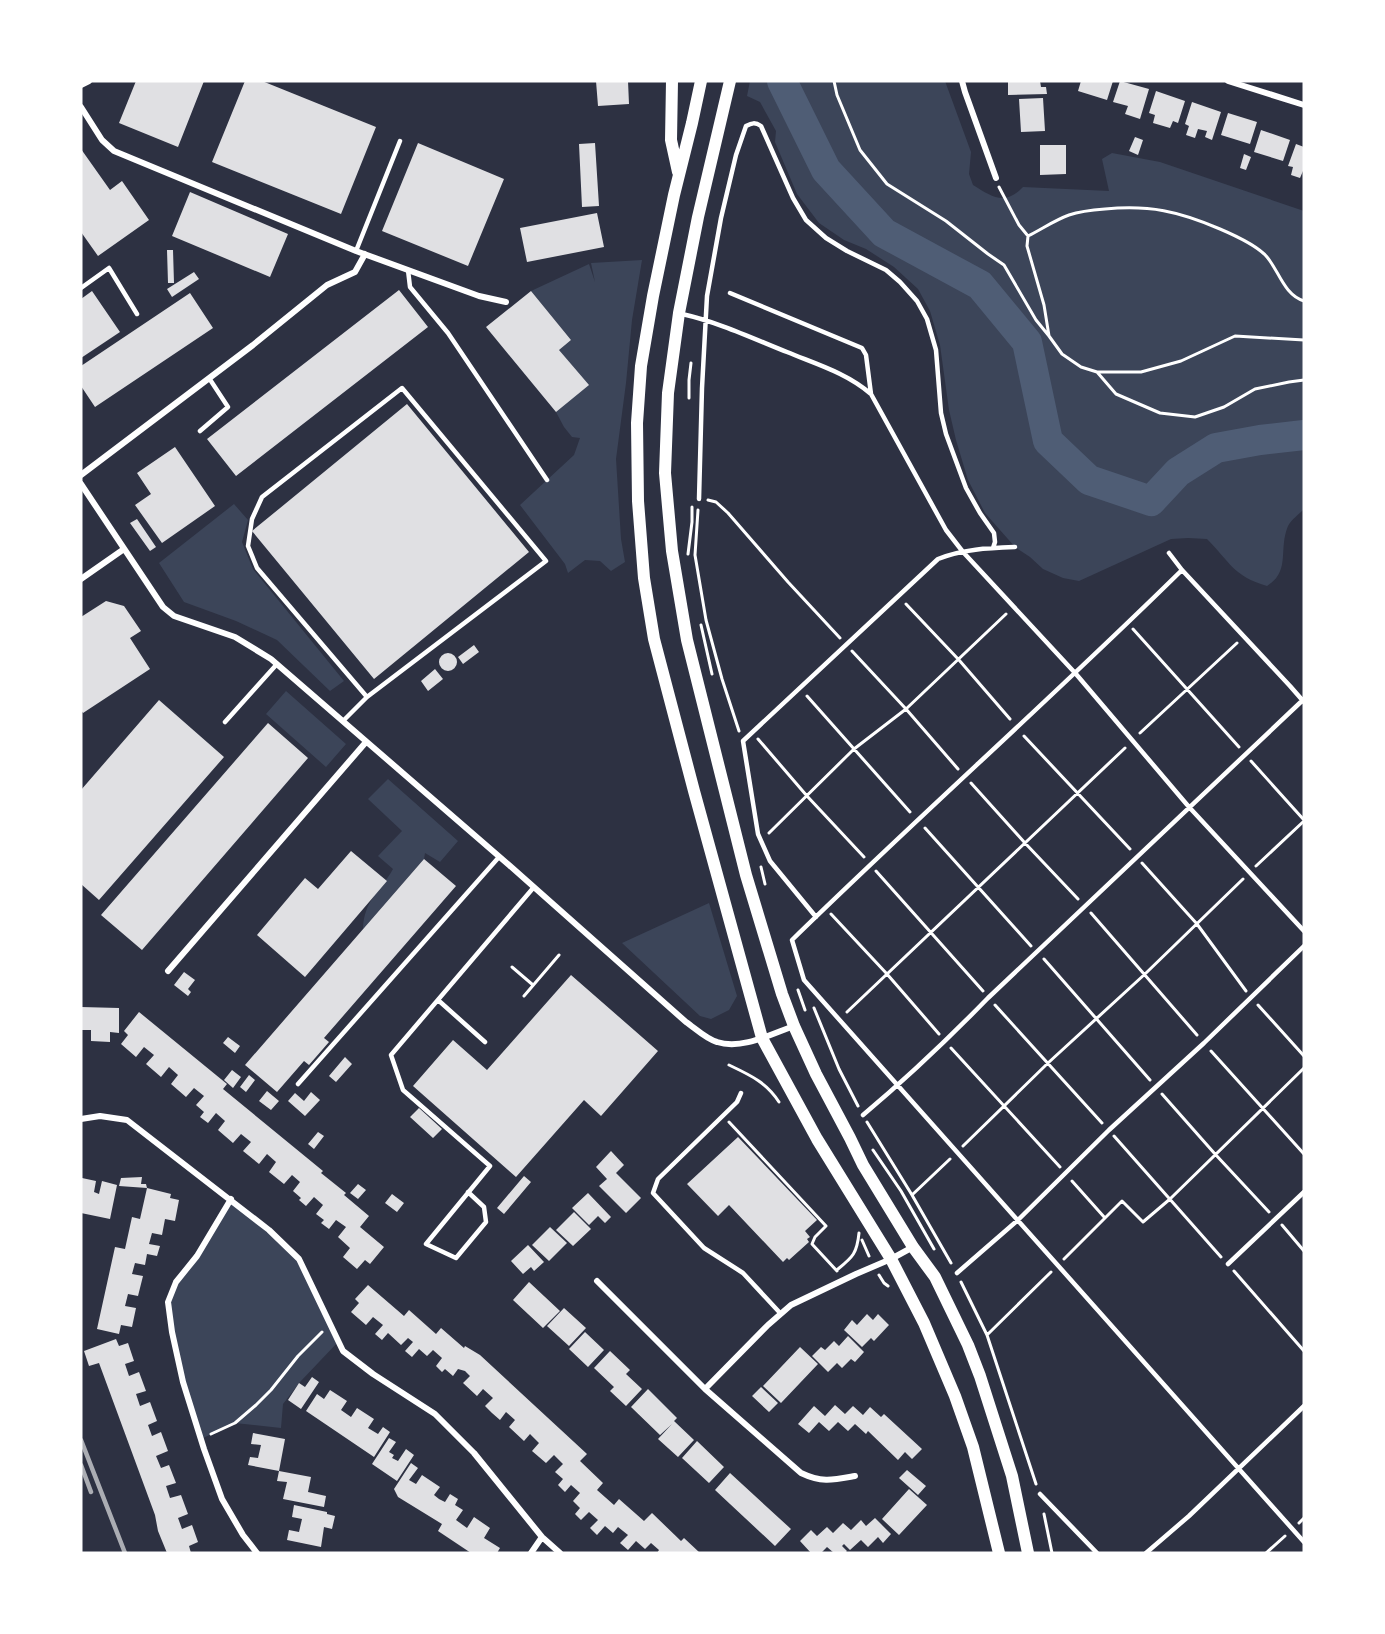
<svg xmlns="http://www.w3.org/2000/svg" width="1385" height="1634" font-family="'Open Sans',sans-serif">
<rect width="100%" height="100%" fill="#2d3142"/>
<path fill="#3c4559" d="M750,81H945L971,152L969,174L973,185C992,197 1005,206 1023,187L1109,191L1102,159L1112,153L1160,162L1304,211V509C1299,514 1291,520 1288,526C1278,550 1291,571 1267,586C1233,576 1230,562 1207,539L1188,538L1171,539L1079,581L1063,578L1043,569L1030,557L1015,547L985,513L968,480L956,440L949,410L940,345L930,311L918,289L894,267L866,249L844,240L819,223L797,194L775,142L776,131L760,102L747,96Z
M642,260L632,320L626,383L616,459L621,539L625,562L611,571L600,561L585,560L568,573L565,564L520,505L574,455L580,438L572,437L564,427L556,412L587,384L559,350L571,340L531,291L589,264L595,282L591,263Z
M234,504L248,520L242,542L253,569L344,681L330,691L277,640L236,621L184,602L159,563Z
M286,691L346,744L326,767L266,714Z
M388,779L458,841L440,862L425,853L424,859L363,929C364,900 380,892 393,869L378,856L402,831L368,799Z
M709,903L737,996L729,1010L711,1019L700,1016L622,943Z
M231,1199L299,1260L338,1342L300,1382L283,1404L281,1428L235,1423L201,1439L183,1382L168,1302L176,1282Z"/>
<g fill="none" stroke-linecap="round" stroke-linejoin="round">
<path stroke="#4f5d75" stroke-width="30" d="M782,81L826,170L884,233L980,285L1027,342L1048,441L1089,480L1151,501L1178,472L1216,448L1260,440L1304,435"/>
</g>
<path fill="#e0e0e3" d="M136,81H204L178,147L119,123Z
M245,81H262L376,127L341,214L212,162Z
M596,81H628L629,104L598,106Z
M1008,81H1040L1041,87H1046L1047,94L1008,95Z
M1081,81H1113L1107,100L1078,91Z
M1120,81L1149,89L1140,119L1125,114L1128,106L1113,102Z
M1156,91L1185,101L1178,123L1173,121L1170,128L1153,123L1155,115L1149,113Z
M1043,98L1045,131L1021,132L1019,99Z
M1192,102L1221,112L1212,140L1205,137L1207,131L1198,129L1195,138L1186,135L1189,126L1185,124Z
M1228,113L1257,122L1250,144L1221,135Z
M1261,130L1290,140L1283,161L1254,152Z
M1135,137L1143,140L1138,155L1129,151Z
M418,143L504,179L468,266L382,231Z
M595,143L599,206L582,207L579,144Z
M1296,144L1304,147V171H1303L1300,178L1291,175L1293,167L1288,166Z
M1040,145H1066V174L1040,175Z
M81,149L110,190L122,181L149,220L98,256L81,232Z
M1244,154L1251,157L1246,170L1240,168Z
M190,192L288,234L270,277L172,236Z
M597,213L604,247L527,262L520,228Z
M167,250H173L174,283H168Z
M194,272L199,279L172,297L167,289Z
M399,290L428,327L236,476L207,439Z
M92,291L120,332L81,358V299Z
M531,291L571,340L559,350L589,385L556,412L486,327Z
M190,293L213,328L95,407L81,386V366Z
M407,404L529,552L374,679L252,531Z
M175,447L215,506L162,543L135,505L151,494L137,473Z
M137,519L156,547L150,551L130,523Z
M106,601L124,606L141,631L130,638L150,669L83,713L81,710V617Z
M474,645L479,652L463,664L458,657Z
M439 662a9 9 0 1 1 18 0a9 9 0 1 1-18 0Z
M435,669L443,679L428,691L421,681Z
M159,700L224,757L99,900L81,884V790Z
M268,723L308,758L142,950L101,915Z
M351,851L387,881L305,977L257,935L305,878L318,889Z
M424,859L456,886L324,1038L329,1042L309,1065L304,1061L277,1092L245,1065Z
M184,972L195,980L188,989L191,992L188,996L174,985Z
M571,975L658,1051L601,1116L584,1100L516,1177L413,1086L453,1040L487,1070Z
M81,1007L119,1008V1033L110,1032V1042L91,1041V1030H81Z
M139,1012L227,1084L223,1089L323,1171L321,1173L346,1193L344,1195L369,1216L360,1227L384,1247L370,1264L365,1260L357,1269L343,1257L350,1248L338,1237L346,1227L336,1220L329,1229L321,1223L324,1220L316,1214L323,1205L314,1197L306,1206L299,1200L301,1198L293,1191L300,1182L292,1175L284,1184L269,1172L276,1162L267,1154L259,1164L243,1151L251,1142L241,1134L233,1143L218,1130L225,1121L216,1113L208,1123L200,1117L204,1112L196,1105L204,1096L194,1088L186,1097L171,1084L178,1075L169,1067L161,1077L146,1064L154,1055L144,1047L136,1057L121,1044L128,1035L124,1031Z
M228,1037L240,1046L235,1053L223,1043Z
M345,1057L352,1064L336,1082L329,1076Z
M232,1070L241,1077L233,1088L224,1080Z
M249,1075L255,1080L246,1092L240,1087Z
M267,1091L279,1101L271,1110L259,1101Z
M311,1092L320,1100L305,1116L288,1101L295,1093L304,1101Z
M419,1108L442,1129L433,1138L410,1117Z
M318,1132L324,1136L314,1149L308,1144Z
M738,1137L817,1220L805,1231L810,1237L807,1239L809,1242L789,1260L787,1258L783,1262L729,1205L718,1216L687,1184Z
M611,1151L624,1165L616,1173L641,1198L626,1213L599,1186L607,1179L596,1167Z
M524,1176L531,1182L504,1214L497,1208Z
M142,1177L141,1184H146L147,1188L119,1186L121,1178Z
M82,1178L96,1181L94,1192L99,1194L102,1181L117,1185L110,1219L81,1213Z
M358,1184L366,1190L358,1199L350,1193Z
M147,1188L171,1194L170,1198L179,1200L175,1221L165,1219L162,1235L152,1233L149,1244L160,1246L157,1256L147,1254L145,1265L135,1263L132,1274L143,1276L138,1296L128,1294L125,1306L136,1308L132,1327L121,1325L119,1334L97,1329L115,1247L125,1249L132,1217L140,1219Z
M588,1193L611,1217L605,1223L598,1216L589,1225L572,1208Z
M392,1194L404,1203L397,1212L385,1203Z
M574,1212L591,1229L573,1246L556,1230Z
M550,1227L567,1243L549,1261L532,1245Z
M528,1245L544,1262L534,1271L531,1267L523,1274L511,1261Z
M529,1282L560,1311L543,1328L513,1300Z
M368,1285L404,1316L409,1310L436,1334L441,1328L464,1348L465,1346L480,1355L587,1454L580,1461L603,1483L597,1490L614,1505L619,1499L644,1521L652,1513L681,1541L684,1538L700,1553H657L659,1550L651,1543L645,1549L636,1541L628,1550L620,1543L628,1535L618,1527L613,1533L605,1526L597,1535L590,1528L598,1520L589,1512L581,1520L575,1514L580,1508L573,1501L580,1493L571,1485L565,1492L558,1485L563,1479L555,1472L563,1464L554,1455L546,1463L532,1451L539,1443L530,1434L524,1441L509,1427L515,1420L506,1412L500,1420L492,1413L485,1406L493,1398L483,1389L477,1396L463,1383L470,1376L465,1371L458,1369L453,1376L445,1369L442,1372L436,1366L442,1358L433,1350L427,1356L419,1349L412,1357L405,1351L413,1342L408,1338L401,1345L388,1333L382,1340L375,1334L383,1325L373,1317L366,1325L351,1312L359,1303L355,1299Z
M564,1308L586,1328L569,1346L547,1326Z
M867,1314L873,1320L878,1314L889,1325L874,1341L871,1338L862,1347L844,1330L852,1320L857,1325Z
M585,1332L604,1350L588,1367L569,1349Z
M848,1336L864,1352L855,1362L851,1359L842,1368L837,1363L828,1372L812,1356L821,1347L825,1350L834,1341L839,1346Z
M116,1339L119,1346L128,1343L134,1361L125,1364L129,1376L139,1372L146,1391L136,1394L140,1406L150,1402L157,1421L148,1425L152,1436L161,1432L168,1451L156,1456L161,1468L169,1465L176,1483L166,1486L170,1498L181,1495L188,1514L178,1518L182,1529L192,1525L198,1542L189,1546L191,1553H167L158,1531L155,1515L99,1363L89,1366L84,1351Z
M800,1347L818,1364L781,1403L763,1386Z
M610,1351L630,1370L626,1374L642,1389L626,1406L610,1391L614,1387L594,1368Z
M312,1377L319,1382L301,1409L288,1400L299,1383L305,1387Z
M761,1387L778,1403L769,1412L752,1396Z
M648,1389L677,1418L674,1421L694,1440L678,1457L658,1439L672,1424L660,1435L631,1407Z
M330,1390L347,1401L341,1410L351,1417L357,1408L374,1419L368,1428L378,1434L383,1427L390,1432L374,1457L306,1411L317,1394L324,1399Z
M835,1405L845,1414L853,1406L863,1415L870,1407L881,1417L884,1414L922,1449L912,1459L905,1452L898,1460L868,1431L866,1434L855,1424L848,1431L838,1422L829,1431L819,1422L809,1433L798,1424L814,1406L825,1416Z
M253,1433L285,1439L279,1471L248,1465L250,1457L258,1458L261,1445L251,1444Z
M389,1438L396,1442L389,1452L394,1455L392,1458L398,1461L406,1449L414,1455L397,1481L372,1464Z
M697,1441L724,1467L709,1483L682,1458Z
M411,1463L418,1468L409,1480L416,1484L422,1475L440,1487L434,1495L439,1499L445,1502L450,1494L458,1499L455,1505L463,1510L456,1520L467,1528L474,1517L490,1528L484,1538L500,1548L497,1553H471L438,1531L442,1524L398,1497L394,1489Z
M907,1470L926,1486L918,1495L899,1478Z
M279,1471L311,1477L308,1492L326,1496L324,1507L283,1499L287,1482L277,1481Z
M730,1473L791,1529L775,1546L715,1490Z
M909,1489L927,1505L899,1535L882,1519Z
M294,1505L327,1512V1514L335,1516L332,1529L324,1527L321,1547L287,1540L289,1530L299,1532L302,1519L292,1517Z
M875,1518L891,1534L883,1543L878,1537L868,1547L861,1540L850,1550L844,1544L842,1546L847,1551L845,1553H834L827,1547L821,1553H811L800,1541L811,1530L817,1536L827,1527L833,1533L843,1523L851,1530L861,1520L866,1526Z"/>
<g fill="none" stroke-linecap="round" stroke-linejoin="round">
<path stroke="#fff" stroke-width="3" d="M834,81L837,95L860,150L887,184L946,221L988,254L1004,265L1036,320L1049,336
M999,187L1019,225L1028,236C1042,229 1055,220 1069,215C1081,211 1092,210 1105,209C1150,205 1178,211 1220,229C1234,235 1257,245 1267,257C1279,271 1284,295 1304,301
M1028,236L1027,246L1044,305L1049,336L1062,354L1081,367L1097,372
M1304,340L1235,336L1181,361L1141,372H1097L1116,394L1160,413L1195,417L1224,407L1255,389L1289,382L1304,380
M689,398V380L691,363
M708,500L716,502L728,513L788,582L840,638
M698,510L695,555L706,620L722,679L739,731
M688,554L692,522V507
M906,604L959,660L1010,719
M701,625L712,674
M1133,629L1239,747
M852,651L906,709L958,769
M807,696L910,812
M1140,733L1237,643
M1024,736L1130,849
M758,739L807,796L864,857
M1251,761L1304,820
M971,783L1025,843L1078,899
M925,828L1031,946
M769,833L854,749L906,709L1006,614
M1142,863L1197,924L1246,991
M1256,866L1304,821
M761,867L765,884
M876,871L983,991
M1091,913L1197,1035
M831,914L887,974L939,1034
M1044,959L1150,1080
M512,967L533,985
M798,990L805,1010
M524,996L559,955
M995,1005L1102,1123
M1258,1005L1304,1056
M814,1008L839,1069L858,1106
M847,1012L1125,748
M951,1048L1060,1167
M1211,1051L1304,1154
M729,1065C750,1075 766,1082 779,1102
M1162,1094L1215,1154L1269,1212
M729,1122L826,1226L815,1237L812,1244L837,1271
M867,1122L912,1195L951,1263
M1114,1136L1221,1257
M963,1146L1048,1063L1145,974L1243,879
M873,1150L901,1191L934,1249
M1072,1181L1105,1218
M912,1195L950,1159
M1282,1225L1304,1251
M862,1240L869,1256
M1064,1259L1122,1201L1143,1222L1170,1199L1304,1068
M838,1269C853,1257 857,1253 859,1233
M1234,1271L1304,1351
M879,1275L884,1283L888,1286
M961,1282L987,1335L1036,1484
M987,1335L1051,1272
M211,1434L235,1423L256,1405L271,1390L298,1356L322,1332
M1044,1514L1052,1553
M1299,1523L1304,1518
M1266,1553L1285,1536"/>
<path stroke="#fff" stroke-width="4.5" d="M356,251L400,141
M408,270L410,287L448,333L547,480
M81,288L109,268L137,314
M730,293L862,348L866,355L871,394
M682,314C718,322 752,338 787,352C816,364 847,373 871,394L946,530L963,552L1076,674L1189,807L1304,931
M200,431L228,407L209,378
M699,499L702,388L707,296L721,218L736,155L746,126C752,123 755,122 761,126L793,198L806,220L826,238L847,251L886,270L900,282L917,301L927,319L936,350L941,413L946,434L966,488L980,513L994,533L995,542L993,548
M1169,553L1182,570L1290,686L1304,702
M1182,570C1054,696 920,815 792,940L804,980L1304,1542
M343,721L367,697L546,561L402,388L262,497L252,519L248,546L257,568L367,697
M225,722L277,664
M816,917L770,861L758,834L743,741L938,559C962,549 989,548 1015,547
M438,1000L485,1042
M298,1084L499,857
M741,1093L737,1102L658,1179L653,1193L704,1248L743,1273L781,1314
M863,1115C907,1078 948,1039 988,998L1304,699
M468,1192L484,1207L486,1222L456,1258L426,1244L490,1166L403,1090L391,1055L534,887
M1228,1264L1304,1192
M957,1273L1018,1220L1109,1130L1204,1043L1304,946
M1040,1494L1097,1553
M1146,1553L1189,1516L1304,1406"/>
<path stroke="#fff" stroke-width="6" d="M962,81L965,92L996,178
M1228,81L1304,105
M81,85L89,81
M81,107L102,140L114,151L356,251L479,296L506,302
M81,475L253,345L327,285L355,272L365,254
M81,484L163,607L174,616L235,637L271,659L509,865L686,1022C695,1028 706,1039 717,1042C742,1050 771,1034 794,1026
M81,579L124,549
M168,971L366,742
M81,1119L100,1116L127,1120L269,1230L299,1259L343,1351L373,1374L435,1414L474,1453L542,1537L560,1553
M231,1199L197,1256L176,1282L168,1302L172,1332L183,1382L204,1449L222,1499L243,1535L257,1553
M597,1281L705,1389L768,1325L791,1305L856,1274L891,1259L913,1247
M705,1389L801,1473C822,1483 833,1480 855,1476
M531,1553L542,1537"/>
<path stroke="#fff" stroke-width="12" d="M672,81L671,140L678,172
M701,81L692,123L674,195L653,296L641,366L637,423L638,501L644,578L654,639L694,791L762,1038L817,1139L891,1259L924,1323L955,1396L973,1447L999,1553
M730,81L698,217L679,313L668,393L665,473L672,551L687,640L746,875L782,994L794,1026L816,1074L850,1138L863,1165L913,1247L935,1277L968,1345L980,1376L1012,1476L1028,1553"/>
<path stroke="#abadb3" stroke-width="4.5" d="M81,1440L125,1553
M81,1465L91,1492"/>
</g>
<rect width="1385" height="1634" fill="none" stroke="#ffffff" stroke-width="165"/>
</svg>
